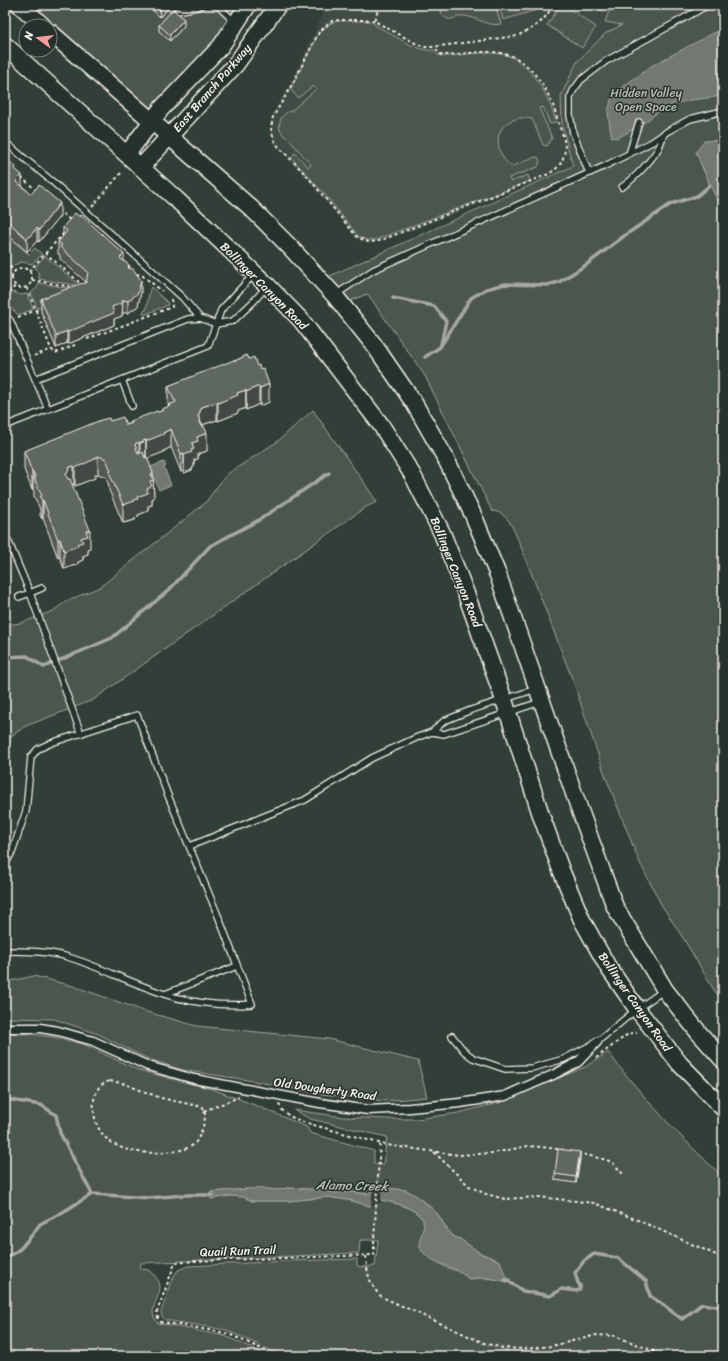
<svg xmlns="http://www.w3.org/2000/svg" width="728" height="1361" font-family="Sriracha,sans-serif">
<rect width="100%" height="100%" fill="#323e38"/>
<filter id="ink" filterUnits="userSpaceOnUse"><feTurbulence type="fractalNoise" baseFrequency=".025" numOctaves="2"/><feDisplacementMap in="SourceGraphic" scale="8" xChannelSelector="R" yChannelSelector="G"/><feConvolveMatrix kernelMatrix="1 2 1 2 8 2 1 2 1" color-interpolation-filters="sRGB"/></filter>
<g filter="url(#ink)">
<path fill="#404b44" d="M327,5H660L594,45L577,62L562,126L573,166L414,230L374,243L363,241L352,233L301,172L275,145L271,135L270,123L273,113L297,70Z"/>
<path fill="#4c564f" stroke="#a0a49c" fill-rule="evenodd" d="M20,5H248L151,122Z
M444,5H495L501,24C487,27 477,17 464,16C453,16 450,25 441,13Z
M499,5H542L543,8L503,20Z
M561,5H564L596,27L582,48L547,25Z
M581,5H605L604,11Z
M611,5H723V152L700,162L710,185L723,211V1002L714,990L685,941L661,904L639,861L605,775L573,681L520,544C513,530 509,512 492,511L425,376L369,296L367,294L340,305L321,280L573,166L562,126L561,96L577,62L606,33L622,25L605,22Z
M337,21H373L375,25C391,33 417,53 435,50C436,54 437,55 441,56C447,57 454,55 459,55C475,53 494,51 509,56C515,58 520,62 524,66C541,82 550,100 556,122L550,124L543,107L539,108L552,138L547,146L543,145L532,119C526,118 519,117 513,120C492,128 495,154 511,166C521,165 528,157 538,157L540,161L538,167L509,178L511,182L528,175L530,181L375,240H367L359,237L326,196L291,157L295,153L308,167L311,165C305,157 298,150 292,143C286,136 274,131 282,117C284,114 288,111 291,111L316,89L313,86L298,98L290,89L319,33L329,24Z
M5,234L29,254L35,248L42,254L32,264L21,262L12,266L5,260Z
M45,256L76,282L74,285L39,279V274L35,267Z
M5,265L9,269C5,276 5,283 10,289L5,295Z
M39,283L73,289L75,293L37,308L31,293L37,288Z
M151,287L168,303V305L144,315L143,311L146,310L150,289Z
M13,292L21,295L27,294L33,309L19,315L17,314L6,303Z
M313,410C334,441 357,471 377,502L366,507L158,654L93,700L26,726L11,736L5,762V625L21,623L53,611L67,601L100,587L205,503L226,475L278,441Z
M34,976L73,986L147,1012L197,1026L329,1039L418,1061L427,1097L385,1101L321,1094L253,1081L182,1070L146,1058L98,1034L54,1019L5,1018V982Z
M5,1033L29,1034L53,1037L83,1044L138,1070L212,1089L255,1105L307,1127L310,1133L374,1151V1164L383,1165L387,1137L310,1119L294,1110L344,1117L386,1119H417L458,1113L502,1102L585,1067L608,1052C642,1097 681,1138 723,1177V1356H283L226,1330L165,1320L162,1317L161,1312L174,1276L178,1270L188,1266L287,1261L357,1259V1265L360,1267L375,1266L378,1240H360L359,1253L141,1263L140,1269C146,1269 150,1270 154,1275C167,1288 155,1297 153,1311C153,1316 155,1320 158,1323L225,1336L269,1356H5ZM261,1188L276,1190L287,1188L325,1190L333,1193L351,1192L369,1194L384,1188L406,1190L425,1202L437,1213L447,1229L453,1236L460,1239L480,1253L500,1261L507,1282C494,1278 482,1277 469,1279L460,1272L445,1267L424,1253L420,1242L424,1229L423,1220C415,1207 395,1203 381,1200L370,1206L348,1200L328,1197L289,1201H252L244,1197L231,1196L211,1192Z"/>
<path fill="#727972" stroke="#a6a9a1" d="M723,28V96L691,100L673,104L658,112L648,120L618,138L612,137L610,128L608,112L611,100L618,90L653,65Z
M723,140V211L710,185L696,152L704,141Z
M164,462L166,466L164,467L171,485L159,490L150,467Z
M261,1188L276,1190L287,1188L325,1190L333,1193L351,1192L369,1194L371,1190L384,1188L406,1190L417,1196L437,1213L447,1229L453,1236L460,1239L480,1253L500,1261L505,1275L511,1280L507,1282C494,1278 482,1277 469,1279C466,1276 462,1273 459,1271C448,1266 424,1260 420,1247C418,1237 426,1229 423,1220C415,1207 395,1203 381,1200L370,1206L348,1200L328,1197L289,1201H252L244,1197L231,1196L211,1199L209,1196L211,1192Z"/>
<path fill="#323e38" d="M382,1186L381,1202L371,1207L373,1188Z"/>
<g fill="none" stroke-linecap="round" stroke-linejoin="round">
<path stroke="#a6a9a1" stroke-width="3.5" d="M393,298L434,306L446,321L441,344
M425,357L440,347L471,298L486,289L505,284L547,285L559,282L586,265L624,236L671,204L697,196L710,185
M5,657L27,656L44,667L112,638L169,590L210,546L259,520L329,473
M5,1099L41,1105L56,1115L60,1133L92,1194L149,1198L184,1195H213
M5,1257L13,1254L21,1248L32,1235L40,1224L63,1212L92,1194
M505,1279L523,1291L550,1296L562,1289L577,1291L580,1289V1285L578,1283L575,1273L584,1261L594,1254L618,1258L646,1281L650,1296L662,1304L682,1319L702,1304L723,1307"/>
<g stroke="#f4f1e8" stroke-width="8">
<path id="service" d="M217,5L235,22
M177,11L197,7L202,5
M5,142L54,183L182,297L200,318
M629,154L639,122
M589,173L573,133L570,115V98L573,91L581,80L606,61L708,5
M622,187C633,180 653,159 659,147C661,143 662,138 664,134
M254,274L221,310L216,324L233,321L254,301L267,286
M335,295L373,270L605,166L652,142L668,131L690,119L723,111
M5,316L10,320L48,409
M122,380L132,406
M5,426L208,346L216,324L200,318L188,319L35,379
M5,533L30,593L42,588
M19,597L30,593L81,734
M432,732L444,721L471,710L536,689
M190,846L305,800L372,758L418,737L432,732L444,734L540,702
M5,865L12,852L26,811L31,757L38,749L51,743L137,715L167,793L219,918L252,1004C220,1007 183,1002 153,990C125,980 97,966 68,957C48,951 26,951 5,951
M165,994L237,966
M452,1036L464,1051L473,1058L505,1069L532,1068L564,1059L597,1042L637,1009L663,991"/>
</g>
<g stroke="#f4f1e8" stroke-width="11">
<path id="pedestrian" d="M5,1028H40L58,1031L93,1041L148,1066L194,1079L320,1103L368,1110L410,1108L460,1103L505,1096L555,1074L578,1062L597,1042"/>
</g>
<g stroke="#f4f1e8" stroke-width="19">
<path id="secondary" d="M20,5L43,26
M50,32L251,208L289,246L335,296L374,345L414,403L446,459L474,517L498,575L578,805L615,907L665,990L699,1033L723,1060
M5,45L176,199L268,286L301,320L381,425L412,474L442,533L465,591L504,700L542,818L561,870L582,920L608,967L637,1009L680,1064L723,1108
M127,154L161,109L221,46L248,5
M141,167L236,64L278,5"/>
</g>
<path stroke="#f4f1e8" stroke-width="2" stroke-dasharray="3 3" stroke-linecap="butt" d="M379,5L375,20L378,23L417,44L424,47H432L517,36L531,29L543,20L554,5
M375,20H339L332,21L319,32L293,83L276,112L273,117L271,128L274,140L278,146L307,176L357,237L368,242L379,241L544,176C553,172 560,167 563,158C568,146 562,133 558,122C556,114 554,106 550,99C544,83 526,60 509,55C488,48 463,55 442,55L438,53L436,47
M21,177L36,190
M92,207L121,173
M58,210L70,220
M45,253L78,281L79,285
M5,263L15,271
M128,265L137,274L143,276L162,291
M12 278a10 10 0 1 1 20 0a10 10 0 1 1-20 0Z
M29,271L64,233
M32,280L72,287
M27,288L51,349L55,353L75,345
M5,298L15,286
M18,317L44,307
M87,339L172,307V302L170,298
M34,356L51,349
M596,1058L628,1034L637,1032
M110,1081L122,1083L161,1098L203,1107C204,1110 205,1113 205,1116C205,1123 199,1140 194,1144C186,1151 175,1151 165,1152C138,1155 102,1150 95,1118C94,1113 93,1106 94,1100C96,1089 100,1084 110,1081Z
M279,1104L281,1109L289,1116L303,1122L386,1145L459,1155L493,1153L528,1146L542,1147L564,1150
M204,1111L239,1097
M434,1152L469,1186L486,1194L505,1199L539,1197L594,1203L640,1221L723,1258
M578,1153L607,1160L613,1163L623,1174
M366,1256C367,1272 369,1286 382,1297L484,1343L503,1348L525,1349L552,1346L597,1335L614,1336L631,1342L666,1356
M277,1356L229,1334L215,1331L161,1322L158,1318L157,1312L175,1263L194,1261L374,1255V1240L380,1143"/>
<use href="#service" stroke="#26332d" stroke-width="5.5"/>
<use href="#pedestrian" stroke="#26332d" stroke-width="8"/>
<use href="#secondary" stroke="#26332d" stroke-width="16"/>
</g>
<path fill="#525953" stroke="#f4f1e8" d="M148,5H171L160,17L148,6Z
M159,25L184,26L170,41L159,31Z
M5,158L16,170L22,186L31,194L60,216L39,242L37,241L27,252L5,232Z
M63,227L124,261L129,268L141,292L138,306L128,313H123L122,316L114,319V325L68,344L67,343L56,348L41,312V299L86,283V282L60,259V255L58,254V242L63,236Z
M247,355L269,402L260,406L259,404L246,410V408L238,411V413L218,421L217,420L202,425L207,451L198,454V459L194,460V467L192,468V470L184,473V471L181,472L171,447L164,451V452L147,458L153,479L154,498H152V505L148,506V511L138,515V517L135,518V520L123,523L109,490V486L106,477L98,474L95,475V478L75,486L74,484H72L90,548L88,549V554L83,556V560L78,562V564L64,569L60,557L58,558L43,518L42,519L40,515V509L34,496V492L33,490H32L24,469V451L110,421L126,425L131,423V421L162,411V409L169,407L168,404V386L235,361Z
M580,1159L576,1183L555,1180V1174Z"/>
<path fill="#424944" stroke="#f4f1e8" d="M165,5H171L160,17V11Z
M184,19V26L170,41V35Z
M22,175V188L16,181Z
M60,203V216L39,242V230Z
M37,228V241L27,252V239Z
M124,254V267L120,258Z
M141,280V292L138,306L128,313V301Z
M123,300L122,316L114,319V325L68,344V332L112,307Z
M67,331V343L56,348V336Z
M269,384V402L260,406V388Z
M259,386V404L246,410V392Z
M246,390V408L238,411V413L218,421V403L237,393Z
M217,402V420L202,425L198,416L202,407Z
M171,429V447L164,451V452L146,459V441Z
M207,433V451L198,454V459L194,460V467L192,468V470L184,473V455L197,437Z
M146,440V458L140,461V443L143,441Z
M139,442V460L135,444Z
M184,453V471L181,472V454Z
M98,456V474L95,475V478L75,486V468Z
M74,466V484L70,485L66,475L70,467Z
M32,472H33V490H32Z
M153,473L154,498H152V505L148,506V511L138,515V517L135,518V520L123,523V505L134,500L147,489L150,481L151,474Z
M43,500V518L42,519V501Z
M90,530V548L88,549V554L83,556V560L78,562V564L64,569V551L77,544L86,531Z
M60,539V557L58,558V540Z
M580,1152V1159L576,1183V1177Z"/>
<path fill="#5f6861" stroke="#f4f1e8" d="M154,5H165L160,11Z
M173,9L184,19L170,35L159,25Z
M5,158L16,167L15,169L22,175L16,181L31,194L39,185L60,203L39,230L37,228L27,239L5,219Z
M75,213L80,217L81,215L124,254L120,258L129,265L128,268L133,269L141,280L138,293L128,301L123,300L122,303L112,307L114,313L68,332L67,331L56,336L41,299L79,284L86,283L88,272L60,247L62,245L58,242L67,231L63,227Z
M247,355L249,359L254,357L257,366L259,365L260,369L263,368L269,384L260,388L259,386L246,392V390L237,393L238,395L218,403L217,402L202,407L198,416L202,427L204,426L207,433L197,437L198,441L192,443L194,449L191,450L192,452L184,455V453L181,454L171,429L163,433L164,434L146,441V440L143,441L144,442L140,443L139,442L135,444L138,454L143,452L145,458L147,457L153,473L151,474L154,480L150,481L152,486L147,489L148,493L137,497L138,499L134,500L135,501L123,505L109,472L111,471L106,459L98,456L95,458V459L75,468L74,466L70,467L66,475L68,479H70L90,530L86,531L88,536L81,538L83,542L77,544L78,546L64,551L60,539L58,540L43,500L42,501L40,497L42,496L34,478H36L33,472H32L24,451L101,420L109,418L110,421L123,417L126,425L132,423L131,421L157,411V412L162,411V409L170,406L169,405L176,402L175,400H174L168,386L234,360L235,361Z
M558,1149L580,1152L576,1177L555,1174Z"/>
</g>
<g text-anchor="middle" stroke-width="3" stroke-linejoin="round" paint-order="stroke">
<g font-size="12" fill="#f4f1e8" stroke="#26332d">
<text transform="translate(212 88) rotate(-49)" y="4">East Branch Parkway</text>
<text transform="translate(264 286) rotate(45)" y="4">Bollinger Canyon Road</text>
<text transform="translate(456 572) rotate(68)" y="4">Bollinger Canyon Road</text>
<text transform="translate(635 1002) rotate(55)" y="4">Bollinger Canyon Road</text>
<text transform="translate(325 1089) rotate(8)" y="4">Old Dougherty Road</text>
<text transform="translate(238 1251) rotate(-2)" y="4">Quail Run Trail</text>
</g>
<g font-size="12" fill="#b9bbb2" stroke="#26332d">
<text x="646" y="97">Hidden Valley<tspan x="646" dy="14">Open Space</tspan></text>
</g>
<g font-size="13" font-style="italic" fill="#babbb3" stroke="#26332d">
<text transform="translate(352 1185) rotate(1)" y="5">Alamo Creek</text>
</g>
</g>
<rect width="728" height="1361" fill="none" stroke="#26332d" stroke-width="20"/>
<rect x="10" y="10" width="708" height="1341" fill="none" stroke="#f4f1e8" stroke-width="1.5" filter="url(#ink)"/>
<g transform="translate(38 38) rotate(285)"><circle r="19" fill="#26332d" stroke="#787f78"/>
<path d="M0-3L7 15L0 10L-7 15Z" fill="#ff9aa2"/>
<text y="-6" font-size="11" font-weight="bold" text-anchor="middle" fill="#f4f1e8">N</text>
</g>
</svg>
